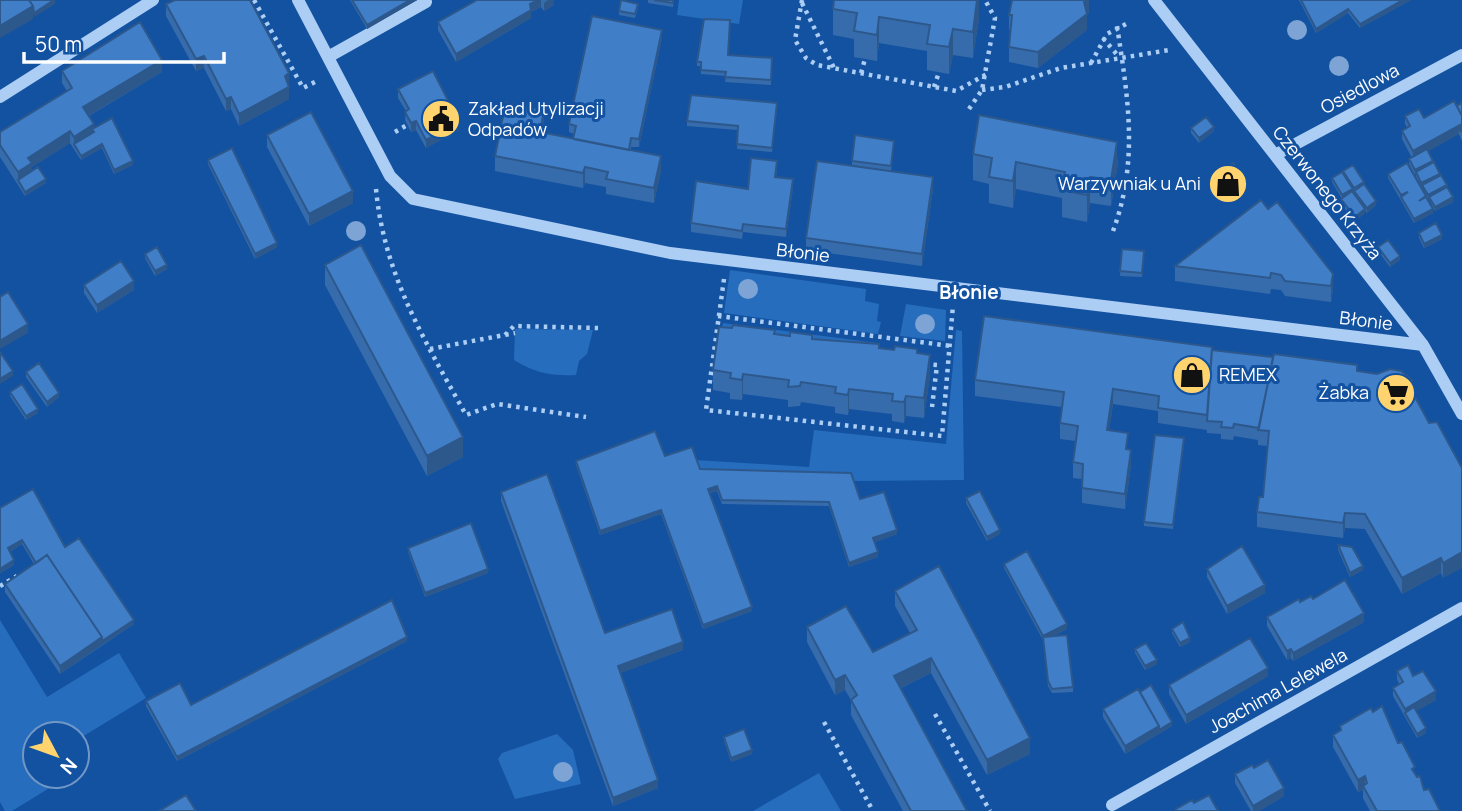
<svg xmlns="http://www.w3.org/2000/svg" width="1462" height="811" font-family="Manrope,sans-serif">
<rect width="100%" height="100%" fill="#1352a0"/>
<path fill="#266dbe" d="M679,0H743L739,24L677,15Z
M730,270L866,289L865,301L879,304L877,321L881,322L878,334L724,313Z
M906,304L946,310L945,341L900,336Z
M723,323L877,343L876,351L721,332Z
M515,329L593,330L587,354L579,361L576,375C551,376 535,373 514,360Z
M956,330L962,331L964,480L853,481L700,473L695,460L809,467L814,430L946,444Z
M0,620L47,697L119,653L146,698L77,740V734H35V776H69L12,811H5L0,802Z
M557,734L573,750L581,784L515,799L498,759L502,753Z
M819,773L841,811H753Z"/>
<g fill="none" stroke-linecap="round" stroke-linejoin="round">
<path stroke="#accdf4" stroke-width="4.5" stroke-dasharray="3.5 5" stroke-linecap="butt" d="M254,0L303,88L319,80
M802,0L795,40L806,58L817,65L956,91L987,74
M802,3L834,68
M1103,38L1119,57
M1091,63L1107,34L1128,23
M861,73L865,59
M934,87L939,72
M982,90L1005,87L1061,68L1169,50
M969,109L982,90L995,18L985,0
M395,132L407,125
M376,189C384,275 425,341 466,415L497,404L586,417
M1113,231C1139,161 1128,98 1117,26
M724,279L706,410L942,436L953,305
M718,316L951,346
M505,335L514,326L598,328
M430,349L515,333
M925,364L937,365L932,407
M0,586L17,576
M935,714L990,811
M824,722L873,811"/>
<path stroke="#accdf4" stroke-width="12" d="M298,0L390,176L413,199L670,253L1423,345
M1154,0L1423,345L1462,414
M328,57L426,2
M0,97L153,0
M1275,155L1462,55
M1112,805L1462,608"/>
</g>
<g fill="#7da4d4">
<circle cx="1297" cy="30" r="10"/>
<circle cx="1339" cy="66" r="10"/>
<circle cx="356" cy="231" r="10"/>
<circle cx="748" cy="289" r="10"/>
<circle cx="925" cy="324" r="10"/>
<circle cx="563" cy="772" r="10"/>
</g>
<path fill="#376cac" d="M350,0H417L367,29Z
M477,0H554V5L544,11L541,7L531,12V18L456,62L438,30V22Z
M648,0H674L673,7L648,3Z
M979,0V18L973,58L953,55L949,74L927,70V51L879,43L877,61L854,57V39L833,35V9Z
M1089,0V13L1087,15V30L1038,68L1009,62V47L1010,30H1009V15Z
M1299,0H1411L1360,28L1348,13L1316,33Z
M166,4L288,86L289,99L239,126L231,109L226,111L204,68L196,71L166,16Z
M638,8L635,18L619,15V11Z
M662,38L639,147H631V150L661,171L654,203L606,194V187L585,183L583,188L495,171V156L544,125L543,133L573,139L574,134L569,132V124Z
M728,55L772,58L771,85L725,82L726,76L701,74V66H697V62Z
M62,71L162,72L89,116L94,129L133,165L114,174L102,148L81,160L70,143L32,167V171L46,183L25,196L0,157V132L67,91L62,83Z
M398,89L459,130L426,148L416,130L411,132L405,120L406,111L398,98Z
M1462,103V141L1459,134L1428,151L1453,202L1435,211L1429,199L1428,200L1422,187H1421L1416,177V174L1415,175L1409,164V159L1412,158L1402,139V131L1407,127L1405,124V116L1424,118Z
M777,108L772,152L737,149L738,130L687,126V121Z
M1191,128L1214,131L1199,143L1191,133Z
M267,135L353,203L309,226L267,147Z
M894,145L891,171L852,165V161Z
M973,154L1117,158L1118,163L1111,206L1090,203L1087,222L1062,217V198L1016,189L1013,208L989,203V184L973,180Z
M208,160L277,247L255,259L208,164Z
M777,169L776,177L793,188L786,237L743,232L742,239L691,232V223L748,189Z
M1343,171L1364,185L1376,205L1367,213L1365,210V213L1355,221L1341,204L1342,199L1332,182V178L1343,174Z
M1388,174L1426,198L1433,213L1414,223L1388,178Z
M1211,180L1245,183L1224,200L1211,184Z
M933,189L922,266L806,250V238Z
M1277,202L1333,289L1331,302L1285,296L1281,290L1271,289L1270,294L1175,281V266L1268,209Z
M1419,233L1442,239L1424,248L1419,238Z
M1378,247L1400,260L1390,267L1378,251Z
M1122,249L1144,251L1142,277L1120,276Z
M145,254L167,269L155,276L145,258Z
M325,265L463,457L427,476L325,285Z
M84,285L134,290L97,313L84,293Z
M775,334L917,353L930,375L924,418L906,416L904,423L892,421V414L849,409L848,415L835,413V407L801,402L800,406L788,407V400L743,394L742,400L730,399V393L713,390V370Z
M1212,350L1357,371L1415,397L1429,423L1462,468L1443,578L1441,573L1402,594L1365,529L1345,528L1343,538L1257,527V512L1263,497L1268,446L1258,445V440L1234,436L1233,440L1221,439V434L1207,433V430L1158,423V411L1113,404L1109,430L1128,449L1131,465L1125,509L1082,503V479L1073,478V462L1076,441L1060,439V423L1062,407L975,396V380Z
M26,372L59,397L47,407L26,377Z
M10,392L38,413L26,420L10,396Z
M1184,443L1173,529L1144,526V522Z
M665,456L700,469L860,499L897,534L875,542L878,557L849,567L829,506L722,504L717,491L710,493L752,611L703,629L661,514L600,535L576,465V461Z
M33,489L65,547L134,624L60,674L5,592V584L34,564L22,544L10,552L14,565L0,573Z
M501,492L605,633L683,650L620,673L658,788L613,806L501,501Z
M966,498L1000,534L987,541L966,503Z
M1338,545L1363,570L1350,577L1338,550Z
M408,548L488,573L425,597L408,552Z
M1004,564L1067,629L1051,637L1073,687V692L1052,693L1048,686L1043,640L1004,568Z
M1207,569L1265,593L1227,614L1207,577Z
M895,591L1030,754L987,775L931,673L901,688L967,811H903L851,715V700L845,690L835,695L807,642V627L873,652L910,633L895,606Z
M1313,599L1364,622L1293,661L1291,658L1287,660L1267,626V617L1300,602Z
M1172,629L1190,642L1180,647L1172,633Z
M407,641L177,761L146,706V701L191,705Z
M1135,649L1157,664L1145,670L1135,653Z
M1397,671L1413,676L1436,700L1416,711L1426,733L1417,738L1393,696V688L1399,684L1397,679Z
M1268,676L1186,724L1169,694V685Z
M1140,692L1172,726L1125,754L1103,717V709Z
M1373,712L1398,743L1424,790L1440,811H1370L1363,798V790L1358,792L1333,747V735Z
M724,737L752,754L731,762L724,741Z
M1254,768L1284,796L1259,811H1251L1235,783V774Z"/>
<path fill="#2d588c" d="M55,0V4L34,17V13Z
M410,0H417L367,29V25Z
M538,0H541V7L531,12V18L456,62V54L530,4Z
M548,0H554V5L544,11V3Z
M977,0H979V18L973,58V32Z
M1086,0H1089V13L1087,15V30L1038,68V52Z
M1403,0H1411L1360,28V24Z
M33,6V19L0,38V26Z
M1348,9V13L1316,33V29Z
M879,17V43L877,61V35Z
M953,29V55L949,74V47Z
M662,30V38L639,147V139Z
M204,56V68L196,71V59Z
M162,60V72L83,119V107Z
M289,73V85L285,76Z
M289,87V99L239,126V114Z
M231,97V109L226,111V99Z
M544,110V125L540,147V132Z
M416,121V130L411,132V123Z
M459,122V130L426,148V140Z
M94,124V136L74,144V137Z
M1462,124V133L1459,131V134L1413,160V151Z
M1214,127V131L1199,143V138Z
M70,131V143L32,167V175L18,180V172L28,158Z
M1117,142V164L1118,158V163L1111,206V180Z
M102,144V148L81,160V156Z
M661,156V171L654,203V188Z
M133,161V165L114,174V170Z
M1433,161V165L1415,175V170Z
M1016,162V189L1013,208V181Z
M585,167V183L583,188V173Z
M933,177V189L922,266V254Z
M1090,177V203L1087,222V195Z
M46,179V183L25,196V192Z
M793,179V188L786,237V229Z
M1245,179V183L1224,200V196Z
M1447,185V190L1429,197V199L1428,200V195Z
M1353,189V193L1342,199V195Z
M353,191V203L309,226V214Z
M1453,197V202L1435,211V207Z
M1376,201V205L1367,213V208Z
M1365,209V213L1355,221V217Z
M1433,209V213L1414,223V219Z
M1442,235V239L1424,248V244Z
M277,243V247L255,259V254Z
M1400,256V260L1390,267V263Z
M167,265V269L155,276V271Z
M1333,274V289L1331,302V286Z
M134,281V290L97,313V305Z
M28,324V333L0,349V341Z
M930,355V375L924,418V398Z
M13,371V376L0,384V379Z
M743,374V394L742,400V380Z
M849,389V409L848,415V395Z
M1113,389V404L1107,445V430Z
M59,393V397L47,407V402Z
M906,396V416L904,423V402Z
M38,409V413L26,420V416Z
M463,437V457L427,476V456Z
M1131,450V465L1125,509V494Z
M717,486V491L708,493V489Z
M661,510V514L600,535V531Z
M1345,513V528L1343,538V523Z
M897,530V534L873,543V538Z
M1000,530V534L987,541V537Z
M22,540V544L8,553V548Z
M878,552V557L849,567V563Z
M1462,552V568L1443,578V563Z
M1441,558V573L1402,594V578Z
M14,560V565L0,573V569Z
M1363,566V570L1350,577V573Z
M488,569V573L425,597V593Z
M1265,585V593L1227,614V606Z
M752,607V611L703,629V625Z
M1364,613V622L1293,661V653Z
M134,620V624L102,645V641Z
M1067,624V629L1043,641V636Z
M102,637V645L60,674V666Z
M407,637V641L177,761V757Z
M1190,638V642L1180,647V643Z
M683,642V650L618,674V666Z
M1291,649V658L1287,660V651Z
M931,658V673L894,691V676Z
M1157,660V664L1145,670V666Z
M1268,668V676L1186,724V715Z
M845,675V690L835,695V680Z
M1436,691V700L1407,716L1405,713V709Z
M1172,722V726L1125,754V746L1159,726Z
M1426,728V733L1417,738V734Z
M1030,738V754L987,775V760Z
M752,750V754L731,762V758Z
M1365,776V788L1363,786V790L1358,792V780Z
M658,780V788L613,806V798Z
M1284,788V796L1259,811H1253V806Z"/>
<path fill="#407ec8" stroke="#2d588c" stroke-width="2" d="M0,0H29L33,6L0,26Z
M29,0H54L34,13L33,6Z
M175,0H250L289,73L285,76L289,87L239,114L231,97L226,99L204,56L196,59L166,4Z
M352,0H410L367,25Z
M477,0H538L530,4L531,10L456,54L438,22Z
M621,0L638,4L635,14L619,11Z
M654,0H673V3Z
M834,0H977L973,32L953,29L949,47L927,44L930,25L879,17L877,35L854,31L857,13L833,9Z
M1012,0H1086L1084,2L1087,14L1038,52L1009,47L1012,15H1009Z
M1301,0H1403L1360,24L1348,9L1316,29Z
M592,16L662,30L639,139L631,138L629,150L573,139L576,126L569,124Z
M704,19L730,20L728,55L772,58L771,80L725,77L726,72L701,70V62H697Z
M140,22L162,60L83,107L94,124L74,137L70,131L28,158L32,163L18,172L0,145V132L72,88L62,71Z
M433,71L459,122L426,140L416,121L411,123L405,112L409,109L398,89Z
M691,95L777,103L772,148L737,144L738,126L687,121Z
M1454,101L1462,116V124L1413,151L1402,131L1410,126L1405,116L1419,109L1424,118Z
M506,102L544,110L540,132L661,156L654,188L606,179L608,172L585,167L583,173L495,156Z
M1462,103V116L1457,106Z
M311,112L353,191L309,214L267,135Z
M979,115L1117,142L1111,180L1090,177L1087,195L1062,190L1065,172L1016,162L1013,181L989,177L992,158L973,154Z
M1206,117L1214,127L1199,138L1191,128Z
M112,118L133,161L114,170L102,144L81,156L74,144L94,132L92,129Z
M855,135L894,141L891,166L852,161Z
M232,148L277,243L255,254L208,160Z
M1427,149L1433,161L1415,170L1409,159Z
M751,158L777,161L775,177L793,179L786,229L743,224L742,231L691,223L696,181L748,189Z
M817,161L933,177L922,254L806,238Z
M1434,162L1440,174L1421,183L1416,172Z
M1233,163L1245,179L1224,196L1211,180Z
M1407,163L1426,196L1419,201L1426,197L1433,209L1414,219L1401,197L1408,192L1401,195L1388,174Z
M1353,165L1364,182L1354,188L1343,171Z
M38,167L46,179L25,192L18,180Z
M1342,172L1353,189L1342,195L1332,178Z
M1441,175L1447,185L1428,195L1422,185Z
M1364,184L1376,201L1367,208L1354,191Z
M1447,187L1453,197L1435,207L1429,197Z
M1352,191L1365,209L1355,217L1341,199Z
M1261,200L1268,209L1277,202L1333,274L1331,286L1285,281L1281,275L1271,273L1270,278L1175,266Z
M1436,223L1442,235L1424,244L1419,233Z
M1388,240L1400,256L1390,263L1378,247Z
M361,245L463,437L427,456L325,265Z
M157,247L167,265L155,271L145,254Z
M1122,249L1144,251L1142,273L1120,271Z
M121,261L134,281L97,305L84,285Z
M8,292L28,324L0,341V297Z
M984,316L1212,347L1207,415L1158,408L1159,396L1113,389L1107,430L1128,433L1126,449L1131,450L1125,494L1082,488L1083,464L1073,462L1078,426L1060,423L1064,392L975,380Z
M733,325L775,330L774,334L790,336V332L812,335V339L879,344V348L894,350L895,346L917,349V353L930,355L924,398L906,396L904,402L892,401L893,394L849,389L848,395L835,393L836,387L801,382L800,386L788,387L789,380L743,374L742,380L730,378L731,373L713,370L719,327L732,328Z
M1212,350L1273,357L1259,428L1234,424L1233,428L1221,427L1222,422L1207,421Z
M0,352L13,371L0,379Z
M1274,354L1357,365V371L1377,374L1390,369L1401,371L1412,380L1415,397L1429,423L1437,422L1462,468V552L1443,563L1441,558L1402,578L1365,514L1345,513L1343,523L1257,512L1259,497H1263L1269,431L1258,430Z
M39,363L59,393L47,402L26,372Z
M22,384L38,409L26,416L10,392Z
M655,431L665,456L692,447L700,469L851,473L860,499L884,492L897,530L873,538L878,552L849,563L829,502L722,500L717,486L708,489L752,607L703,625L661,510L600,531L576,461Z
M1155,435L1184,438L1173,525L1144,522Z
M547,474L605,633L672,609L683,642L618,666L658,780L613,798L501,492Z
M33,489L65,547L79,538L134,620L102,641V637L47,555L36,563L22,540L8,548L14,560L0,569V508Z
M980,491L1000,530L987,537L966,498Z
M471,523L488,569L425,593L408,548Z
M1338,545L1352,547L1363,566L1350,573Z
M1242,546L1265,585L1227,606L1207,569Z
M1027,551L1067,624L1043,636L1004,564Z
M47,555L102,637L60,666L5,584Z
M939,566L1030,738L987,760L931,658L894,676L967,811H911L851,700L857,695L845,675L835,680L807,627L846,606L873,652L917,630L895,591Z
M1345,580L1364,613L1293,653L1291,649L1287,651L1267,617L1299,599L1300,602L1311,596L1313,599Z
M392,600L407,637L177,757L146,701L180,683L191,705Z
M1183,622L1190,638L1180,643L1172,629Z
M1067,635L1073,687L1052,689L1048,681L1043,637Z
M1250,638L1268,668L1186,715L1169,685Z
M1146,643L1157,660L1145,666L1135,649Z
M1408,665L1413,676L1423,671L1436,691L1405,709L1393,688L1403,682L1397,671Z
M1151,685L1172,722L1159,730V726L1140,692Z
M1138,689L1159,726L1125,746L1103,709Z
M1382,706L1398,743L1402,742L1415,767L1412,769L1417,777L1420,776L1424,790L1429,789L1440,811H1377L1363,786L1367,783L1365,776L1358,780L1333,735L1341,730L1340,726L1371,708L1373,712Z
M1414,707L1426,728L1417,734L1405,713Z
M744,729L752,750L731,758L724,737Z
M1268,760L1284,788L1253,806L1235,774L1252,765L1254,768Z
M186,795L196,811H159Z
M1209,795L1218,811H1177L1176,809L1192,800L1194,803Z"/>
<defs>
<g id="civic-disc" transform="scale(2.0125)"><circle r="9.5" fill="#ffd46f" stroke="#1352a0"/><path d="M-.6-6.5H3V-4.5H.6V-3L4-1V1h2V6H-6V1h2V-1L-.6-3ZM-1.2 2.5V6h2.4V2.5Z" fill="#111"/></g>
<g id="shop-disc" transform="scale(2.0125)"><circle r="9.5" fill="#ffd46f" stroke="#1352a0"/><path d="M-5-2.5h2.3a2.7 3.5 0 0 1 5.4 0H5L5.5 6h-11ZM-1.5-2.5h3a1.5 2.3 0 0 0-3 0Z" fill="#111"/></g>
<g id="supermarket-disc" transform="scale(2.0125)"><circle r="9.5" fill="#ffd46f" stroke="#1352a0"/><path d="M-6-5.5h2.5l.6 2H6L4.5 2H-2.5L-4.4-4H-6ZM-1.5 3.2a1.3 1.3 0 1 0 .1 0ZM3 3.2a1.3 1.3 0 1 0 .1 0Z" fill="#111"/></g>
</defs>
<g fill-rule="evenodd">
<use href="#civic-disc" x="441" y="119"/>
<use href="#shop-disc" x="1228" y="184"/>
<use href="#shop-disc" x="1192" y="375"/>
<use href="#supermarket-disc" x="1396" y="393"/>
</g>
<g text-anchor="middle" stroke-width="6" stroke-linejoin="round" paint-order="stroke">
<g font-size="18" fill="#fff" stroke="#1352a0">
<text transform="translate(1360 89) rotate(-28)" y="6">Osiedlowa</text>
<text transform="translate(1327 193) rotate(52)" y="6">Czerwonego Krzyża</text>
<text transform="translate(803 253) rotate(7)" y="6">Błonie</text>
<text transform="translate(1366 321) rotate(7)" y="6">Błonie</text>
<text transform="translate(1278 691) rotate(-29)" y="6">Joachima Lelewela</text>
</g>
<g font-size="18" fill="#fff" stroke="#1352a0" text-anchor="start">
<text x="468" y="115">Zakład Utylizacji<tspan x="468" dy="21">Odpadów</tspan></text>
<text x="1201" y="190" text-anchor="end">Warzywniak u Ani</text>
<text x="1219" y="381">REMEX</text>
<text x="1369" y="399" text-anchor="end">Żabka</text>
</g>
<g font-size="19" font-weight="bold" fill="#fff" stroke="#1352a0">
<text x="969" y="299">Błonie</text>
</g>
</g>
<g transform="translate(56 755) rotate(131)"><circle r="33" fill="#1352a0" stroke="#7197c6" stroke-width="2"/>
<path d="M0-5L12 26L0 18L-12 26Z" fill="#ffd46f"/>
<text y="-10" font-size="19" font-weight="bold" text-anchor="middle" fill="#ffffff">N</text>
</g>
<path d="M24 52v10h200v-10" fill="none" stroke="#ffffff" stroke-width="3.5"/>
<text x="35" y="52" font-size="21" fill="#ffffff" stroke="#1352a0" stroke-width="5" paint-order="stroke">50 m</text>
</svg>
